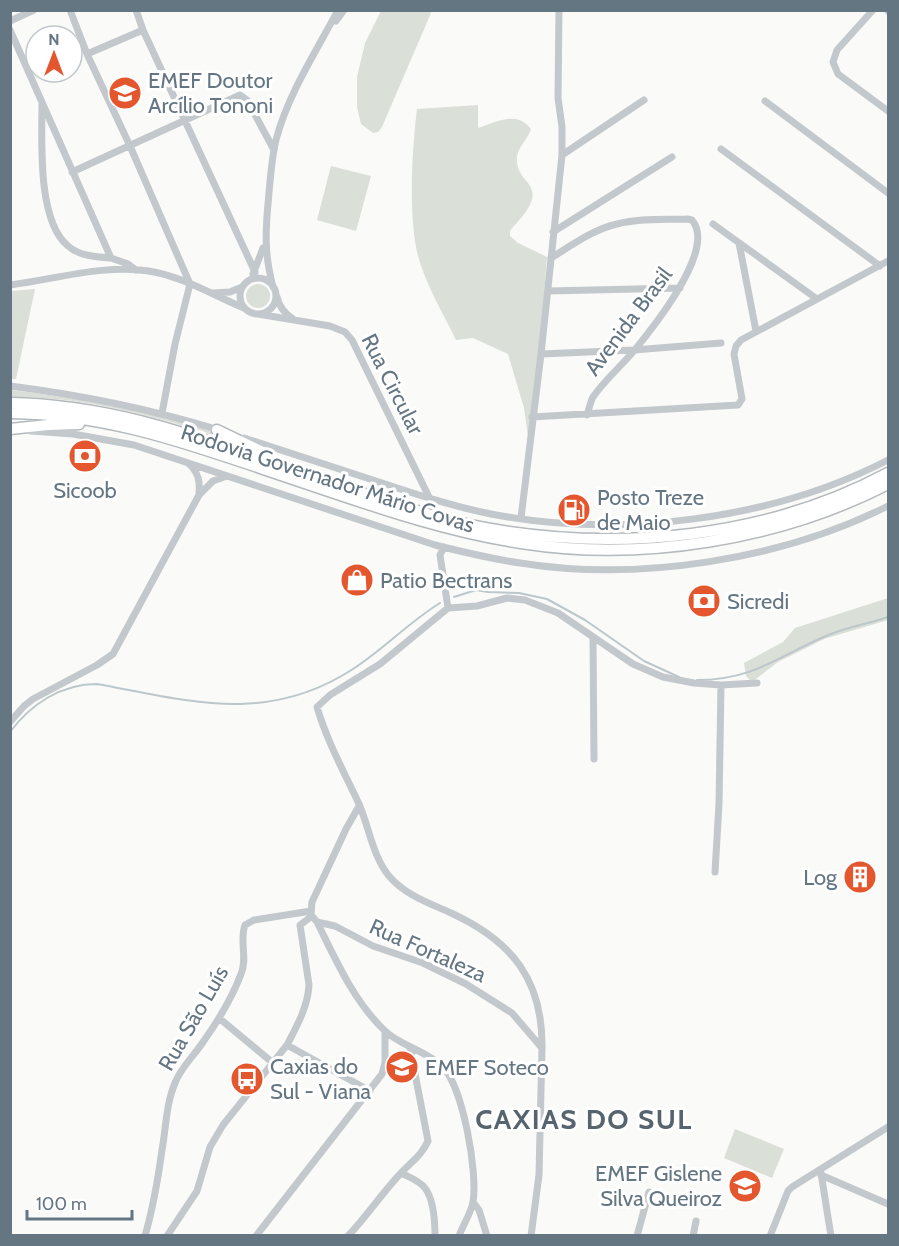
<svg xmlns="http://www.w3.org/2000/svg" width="899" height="1246" font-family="Cabin,sans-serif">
<rect width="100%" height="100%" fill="#fafaf8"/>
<path fill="#dadfd7" d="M381,11L430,10L431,13L382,127L378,132L373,133L361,124L357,107V77L365,43Z
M478,105V128C496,122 517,110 531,129C527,142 515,148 517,163C518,171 523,177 528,183C542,200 520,218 510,231V236L518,243L547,257L541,335L528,436L524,408L508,354L473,338L456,340C443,313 426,285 418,256C408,216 412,150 417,109Z
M331,166L371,176L356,231L317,220Z
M246 296a12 12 0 1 1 24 0a12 12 0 1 1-24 0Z
M35,289L16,379H11V291Z
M11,390C61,396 110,404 159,416C185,423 210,429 233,441C160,418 88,396 11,397Z
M888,598V620L824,639L778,662L752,682L746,676L744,663L783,642L795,628Z
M735,1129L784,1149L772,1178L724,1158Z"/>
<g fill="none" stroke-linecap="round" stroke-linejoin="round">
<path stroke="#bbc7cb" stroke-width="2" d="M454,597L476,590L488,592L519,593L547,599L585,620L644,661L679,677
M697,680C753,680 777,657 826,636C846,627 868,624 888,617
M10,732C31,704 61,684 97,684C190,701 267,725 353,669C384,649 409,622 440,603"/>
<g stroke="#b4b9bd" stroke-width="13">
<path id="highway" d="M10,403C119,405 205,440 306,474C363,493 426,517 485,528C619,552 767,538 888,473
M10,413C110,414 192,445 284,476C362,502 440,531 521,543C642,562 779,540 888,484
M10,429L48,425L79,424
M217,430L267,454"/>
</g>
<path stroke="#c3c8cc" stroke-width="7" d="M70,10L87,54L130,146L190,284L175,344L162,413
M136,10L143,30L255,272
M873,10L837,50L833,62L838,74L888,111
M888,10V11
M10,21L34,10
M336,21L344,10
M10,30L111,258L128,264L136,270
M87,54L143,30
M765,101L888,193
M42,104C42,140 37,221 68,246C79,256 97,257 111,258
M721,149L880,266
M562,155L644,100
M72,172L240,95L247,100L274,150
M713,224L817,299
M553,232L672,157
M739,243L756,331
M551,258C572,245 594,229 617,224C640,218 664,220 687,219L692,220C717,249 652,329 633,352C620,367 604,381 593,397C590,403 589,409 587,415
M253,274L263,248
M240 296a18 18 0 1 1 36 0a18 18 0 1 1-36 0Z
M10,285C57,279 106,263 154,272C185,278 215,296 244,308
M273,287C265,256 265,236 268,204C270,183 271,161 276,140C288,94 316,52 338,10
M548,291L680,288
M213,293L230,292L242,287
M277,297C279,307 284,313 293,319
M258,314L330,326L345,332L352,340L430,499
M541,354L634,350L721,343
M10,386C82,395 150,409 219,430
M532,417L738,405L742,399L734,354L736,346L741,340L888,261
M31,431L73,434L134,445L435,545C463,552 491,559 520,563C638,582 781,560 888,506
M244,438C287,452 330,466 373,480C412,493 451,506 491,514C619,539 772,520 888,460
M188,463C199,473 200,481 199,495
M521,518L541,354L562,155V127L558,98L559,10
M444,547L440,555L448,608
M448,608L380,664L330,695L317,707C327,741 344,772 359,804C369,827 373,857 389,876C405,895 429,903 451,913C512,941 543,980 542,1048L539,1175L531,1236
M448,608L477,606L507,598L525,600L558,613L633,664L663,677L694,683L721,685L757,683
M593,637L594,759
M10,722L24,706L33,699L97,665L113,654L199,495L213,481L227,476
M715,872L719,804L721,685
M311,914L312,902L346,829L359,806
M312,916L317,922C336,960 353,1000 384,1030C400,1046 425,1050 442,1066C463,1086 478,1173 473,1202C471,1213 463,1225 459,1236
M317,922L335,926L373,946L423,963L466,984L512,1013L542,1048
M219,1018L273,1063
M287,1045L370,1091
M401,1173C409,1177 420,1181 425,1188C434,1200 435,1221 435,1236
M821,1173L831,1236
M821,1175L888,1204
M473,1202L479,1210L487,1236
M145,1236C153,1208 158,1179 162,1150C166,1128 166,1104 175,1083C181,1067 194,1056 203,1042C218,1021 232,998 241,974C248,958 239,941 245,925L254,920L311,911
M167,1236L197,1191L210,1147L223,1125L287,1045C297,1026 308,1006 309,985L300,925L312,916
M256,1236L382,1074L385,1063V1031
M348,1236C367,1216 382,1193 401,1173C411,1162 422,1155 428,1141L410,1048
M637,1236L649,1192
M693,1236L696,1221
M770,1236L788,1191L792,1187L888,1127"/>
<use href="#highway" stroke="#fff" stroke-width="10"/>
</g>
<defs>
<g id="school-disc" transform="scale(1.725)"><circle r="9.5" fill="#e4572e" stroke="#fff"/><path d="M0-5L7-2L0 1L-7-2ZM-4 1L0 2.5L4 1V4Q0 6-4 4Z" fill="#fff"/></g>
<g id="bank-disc" transform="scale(1.725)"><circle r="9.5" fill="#e4572e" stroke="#fff"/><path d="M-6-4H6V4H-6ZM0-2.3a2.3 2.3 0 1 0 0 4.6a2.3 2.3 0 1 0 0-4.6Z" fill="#fff"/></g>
<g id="fuel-disc" transform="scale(1.725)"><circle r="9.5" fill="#e4572e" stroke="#fff"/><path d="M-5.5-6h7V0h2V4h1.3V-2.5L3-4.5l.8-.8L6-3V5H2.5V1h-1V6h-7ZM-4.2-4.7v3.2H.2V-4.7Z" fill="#fff"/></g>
<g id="shop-disc" transform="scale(1.725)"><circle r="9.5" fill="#e4572e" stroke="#fff"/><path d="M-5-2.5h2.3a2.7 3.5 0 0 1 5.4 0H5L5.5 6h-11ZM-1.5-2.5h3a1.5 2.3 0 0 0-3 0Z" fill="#fff"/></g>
<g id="building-disc" transform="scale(1.725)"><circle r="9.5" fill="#e4572e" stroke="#fff"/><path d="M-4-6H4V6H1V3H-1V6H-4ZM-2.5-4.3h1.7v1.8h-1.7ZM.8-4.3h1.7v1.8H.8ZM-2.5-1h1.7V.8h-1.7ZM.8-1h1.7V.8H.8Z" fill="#fff"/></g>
<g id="bus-disc" transform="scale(1.725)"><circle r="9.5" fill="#e4572e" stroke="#fff"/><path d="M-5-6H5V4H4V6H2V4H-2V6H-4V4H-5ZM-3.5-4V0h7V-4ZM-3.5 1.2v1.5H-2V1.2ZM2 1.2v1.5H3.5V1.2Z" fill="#fff"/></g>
</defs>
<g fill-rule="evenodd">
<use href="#school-disc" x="125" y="93"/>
<use href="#bank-disc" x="85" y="456"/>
<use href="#fuel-disc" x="574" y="510"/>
<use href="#shop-disc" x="357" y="580"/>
<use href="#bank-disc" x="704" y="601"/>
<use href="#building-disc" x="860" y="877"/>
<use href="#school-disc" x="402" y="1067"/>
<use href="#bus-disc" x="247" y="1079"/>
<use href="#school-disc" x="745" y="1186"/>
</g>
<g text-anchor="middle" stroke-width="6" stroke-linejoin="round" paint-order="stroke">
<g font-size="22" fill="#657683" stroke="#fff" text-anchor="start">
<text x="148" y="88">EMEF Doutor<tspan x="148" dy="25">Arcílio Tononi</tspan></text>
<text x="85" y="498" text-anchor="middle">Sicoob</text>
<text x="597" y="505">Posto Treze<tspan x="597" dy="25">de Maio</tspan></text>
<text x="380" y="588">Patio Bectrans</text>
<text x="727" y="609">Sicredi</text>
<text x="837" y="885" text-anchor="end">Log</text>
<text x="270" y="1074">Caxias do<tspan x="270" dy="25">Sul - Viana</tspan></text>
<text x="425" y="1075">EMEF Soteco</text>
<text x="722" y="1181" text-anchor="end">EMEF Gislene<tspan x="722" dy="25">Silva Queiroz</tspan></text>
</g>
<g font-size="22" fill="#657683" stroke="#fff">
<text transform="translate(628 321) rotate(-53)" y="8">Avenida Brasil</text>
<text transform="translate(393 384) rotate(63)" y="8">Rua Circular</text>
<text transform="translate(328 478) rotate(18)" y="8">Rodovia Governador Mário Covas</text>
<text transform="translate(428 950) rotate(24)" y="8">Rua Fortaleza</text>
<text transform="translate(193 1018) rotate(-60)" y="8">Rua São Luís</text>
</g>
<g font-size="28" font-weight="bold" letter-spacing="1.5" fill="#57646e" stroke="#fff">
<text x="584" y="1129">CAXIAS DO SUL</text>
</g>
</g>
<rect width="899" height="1246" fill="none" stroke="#657683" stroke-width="24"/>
<g transform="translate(54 54)"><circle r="28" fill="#ffffff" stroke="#c1c8cd" stroke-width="1.5"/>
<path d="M0-4.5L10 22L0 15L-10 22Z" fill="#e4572e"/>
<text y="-9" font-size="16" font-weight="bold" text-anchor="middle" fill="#657683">N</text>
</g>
<path d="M27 1210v9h105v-9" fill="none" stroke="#657683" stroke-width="3"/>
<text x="36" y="1210" font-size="18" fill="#657683" stroke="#ffffff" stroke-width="4.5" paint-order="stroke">100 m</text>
</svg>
